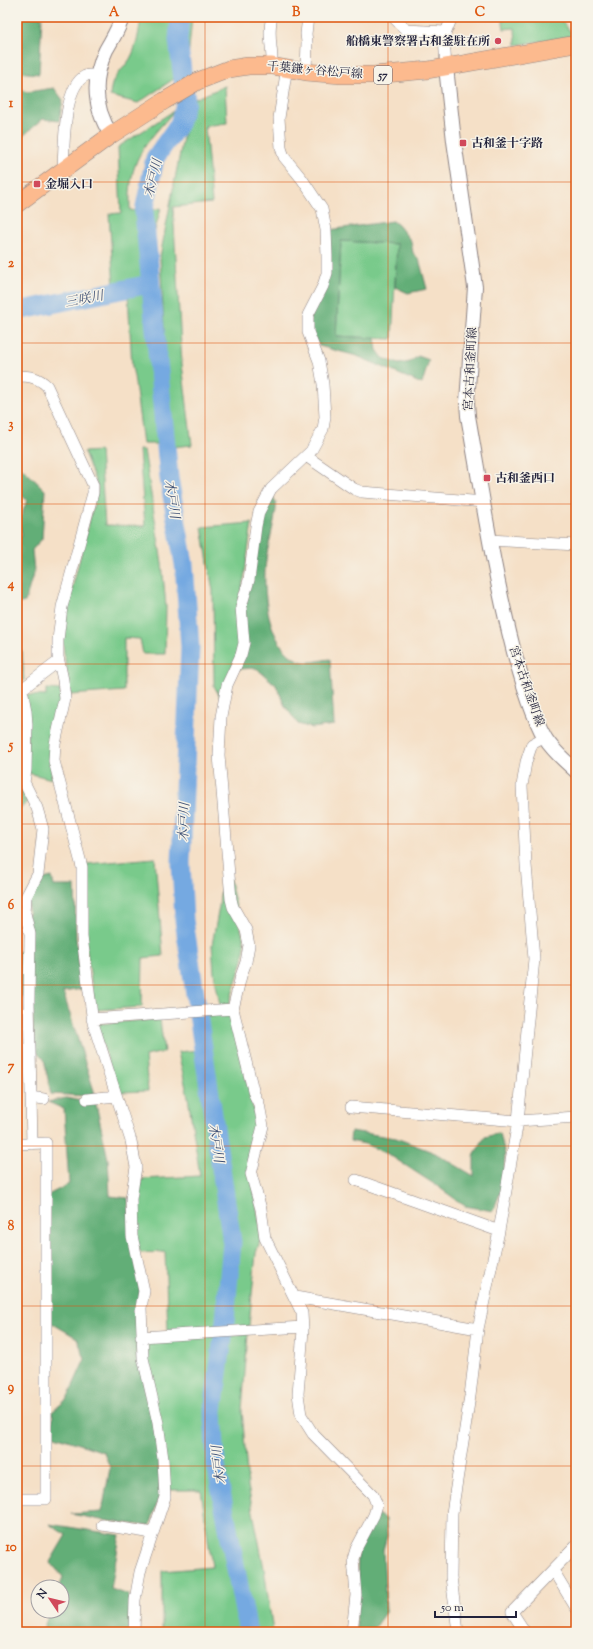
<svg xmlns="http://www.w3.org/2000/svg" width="593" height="1649" font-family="'Sorts Mill Goudy','Noto Serif JP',serif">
<rect width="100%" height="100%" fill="#f7f3e8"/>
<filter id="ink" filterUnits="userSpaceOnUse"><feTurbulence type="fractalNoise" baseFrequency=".025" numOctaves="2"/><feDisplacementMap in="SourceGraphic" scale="8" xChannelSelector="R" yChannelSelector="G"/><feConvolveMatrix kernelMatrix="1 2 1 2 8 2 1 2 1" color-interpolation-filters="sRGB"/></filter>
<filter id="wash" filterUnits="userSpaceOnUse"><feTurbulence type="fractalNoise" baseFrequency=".012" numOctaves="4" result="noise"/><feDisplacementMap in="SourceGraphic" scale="16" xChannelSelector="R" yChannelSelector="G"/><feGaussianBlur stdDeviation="0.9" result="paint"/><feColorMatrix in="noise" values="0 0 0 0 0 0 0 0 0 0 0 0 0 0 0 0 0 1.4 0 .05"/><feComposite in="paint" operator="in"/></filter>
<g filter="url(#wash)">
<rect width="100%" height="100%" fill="#f5e0c7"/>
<path fill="#79ca8b" stroke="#4e7663" d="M141,17H192L187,70L138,103L110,96C111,76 120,74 130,59C137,46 139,32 141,17Z
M502,17H559L574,36L516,45L515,28L504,29Z
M225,86L227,123L205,126L212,203L173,207L182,364L192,445L171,447L160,257L190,101Z
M175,110C143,147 128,159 130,210L144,212L161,208L148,256L153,281L114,288L109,214L121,213L118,147Z
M341,241L397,244L392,339L336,336Z
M152,289L163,444H143L134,376L132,367L128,294Z
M139,450H144L162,563L166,607L165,654H143L140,639L124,638V691L70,695L62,638L68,605L98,488L84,452L100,451L105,525L145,526Z
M252,523L244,579L237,607L239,644L238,654L220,697L214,686L213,591L202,527Z
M46,689L60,690L61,697L51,760L52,779L28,773L26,695L46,696Z
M224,856L245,945L243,960L229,1004L220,1005L214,973L212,945L219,907Z
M155,858L163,956L143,958L142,1007L95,1010L85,936L86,864Z
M227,1014L232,1017L258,1129L250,1165L260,1227V1241L256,1253L249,1326L229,1327L236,1241L201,1015Z
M160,1019L164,1052L145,1056L148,1091L118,1092L96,1024Z
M200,1050L229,1242L223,1329L168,1332L165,1252L140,1253L136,1236V1196L143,1179L200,1176L188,1097L178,1052Z
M248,1334L242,1410L248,1486L264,1568L273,1632H255V1624L241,1576L219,1456V1408L229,1336Z
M218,1336L208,1411L209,1452L219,1519L234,1575L243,1632H162V1571L212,1567L201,1490H168L147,1356V1340Z"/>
<path fill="#62ae77" stroke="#426859" d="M17,17H42L39,74L17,72V24L20,19Z
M17,88L27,92L54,88L63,100L59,121L43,119L17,141Z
M393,221L398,225L411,241L413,253L419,259L427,289L408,293L395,287L397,244L341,241L336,336L375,338L377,350L383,358L399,364L410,362L418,356L429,360L422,384L357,356L319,346L310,332V314L318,299L329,230Z
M17,467L22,468L45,490L42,539L32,550L34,571L25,602L17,604V538L22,536L19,523L27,500L17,492Z
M272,494C273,497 275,500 276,503C278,511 267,548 266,560C262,589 267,648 300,661C308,664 321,660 330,659L334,725L312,728L298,724L285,706L276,685L256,668L239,669L245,608L259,527Z
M17,649L22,651L24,681L17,688Z
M17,691L25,713L22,768L18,780L31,800L17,811Z
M52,877L54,886H75L76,938L82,989L63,992L95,1094L86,1096L51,1094L44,1059L33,1048V998L17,996V952L26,951L29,897L39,880Z
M66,1098L96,1104L108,1159L110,1196L128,1198L140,1290L137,1355L155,1426L159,1459L160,1494L150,1526L101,1520L71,1514L102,1512L110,1468L104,1452L52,1435L53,1411L67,1399L85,1359L77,1338L48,1321V1195L69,1184L64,1109L48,1102Z
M351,1131L396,1138L435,1153L474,1176V1155L485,1137L500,1133L505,1155L503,1186L493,1211L465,1206L437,1186L388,1154L365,1144L350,1141Z
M377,1514L386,1519L387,1536L383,1550L386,1611L371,1632H356L358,1549Z
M49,1524L120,1535L111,1589L129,1595L130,1632H42L50,1611H62V1587H59L63,1577L50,1562L66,1535Z"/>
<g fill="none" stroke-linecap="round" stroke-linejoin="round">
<path stroke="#74a9e1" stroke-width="19" d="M180,17L178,40L186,102L179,124L155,158L144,212L169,478L184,564L190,647L181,863L184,920L232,1242L225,1321L213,1411L216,1465L248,1632
M17,311L150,284"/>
</g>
</g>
<g filter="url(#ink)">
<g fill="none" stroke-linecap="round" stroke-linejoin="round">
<g stroke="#8c8181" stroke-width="12">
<path id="minor" d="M272,17C267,34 273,49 272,66
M393,17L406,30L445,32
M287,67L279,118L281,148L284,157L302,179L322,209L326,230L327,256V273L323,286L308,315V332L319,361L323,384L325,417L323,429L311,451L271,489L259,512L256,526L249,580L241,607L244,643L241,655L227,685L221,717L219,755L231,899L233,907L246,930L249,945L246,962L241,976L233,1009L254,1094L259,1104L263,1126L251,1174L261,1209L265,1238L302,1313L303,1330L298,1394L301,1415L313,1434L373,1495L377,1505L374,1515L356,1549L353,1559L356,1595L352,1632
M446,67L444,37L452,17
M306,72L307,42L306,34L308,17
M63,171C64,149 63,87 85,76C88,74 93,75 97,76
M17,376C29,376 38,377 47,386L93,485V493L62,607L58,640V657L63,680L65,699L55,744L54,761L82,867V937L93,1023L131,1141L136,1167L131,1199L132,1236L144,1291L141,1308L143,1358L158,1423L163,1459L165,1497L140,1572L135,1600L134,1632
M306,456L354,489L362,492L484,502
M490,540L576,545
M92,1019L233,1009
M31,1097L44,1099
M87,1099L116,1096
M351,1107L518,1121L576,1117
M17,1144L46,1143V1499H17
M32,1144L29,1000L30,934L25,913L26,897L38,874L43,829L37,808L24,782L26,770L27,725L26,711L22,689L59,661
M356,1180L499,1231
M295,1297L478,1329
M141,1337L303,1327
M102,1525L153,1533
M553,1570L576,1608
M458,1632L451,1577L452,1513L470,1396L478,1329L499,1231L518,1121L534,959L526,865L522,786L526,762L532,744L545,737
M525,1632L512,1612L576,1546"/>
</g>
<g stroke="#8c8181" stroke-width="16">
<path id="tertiary" d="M446,67L454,141L475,287L467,402L468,416C482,495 494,575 514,652C522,679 531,713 545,738C553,751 565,761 576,771
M111,135C94,108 92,79 106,50C112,39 119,29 122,17"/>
</g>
<g stroke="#8c8181" stroke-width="18">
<path id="primary" d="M17,204L111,135L164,101L198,81L229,69L248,66H272L306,72L341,75H374L428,70L576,44"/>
</g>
<use href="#minor" stroke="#fff" stroke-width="11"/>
<use href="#tertiary" stroke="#fff" stroke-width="14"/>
<use href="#primary" stroke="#fcba8e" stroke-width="17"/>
</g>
</g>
<path fill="none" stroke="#de560e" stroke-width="1" stroke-opacity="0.55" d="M205,17V1632M388,17V1632M17,182H576M17,343H576M17,504H576M17,664H576M17,824H576M17,985H576M17,1146H576M17,1306H576M17,1466H576"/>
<g fill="#d1495b" stroke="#f7f3e8" stroke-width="1.5">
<circle cx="498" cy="41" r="4"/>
<rect x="459" y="139" width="8" height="8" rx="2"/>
<rect x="33" y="180" width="8" height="8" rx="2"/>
<rect x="483" y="474" width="8" height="8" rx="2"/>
</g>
<g text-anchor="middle" stroke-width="3" stroke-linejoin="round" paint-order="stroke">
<rect fill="#f7f3e8" stroke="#62616f" stroke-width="1" x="374" y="66" width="18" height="18" rx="3"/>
<g font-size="11" font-weight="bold" fill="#22223b">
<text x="383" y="79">57</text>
</g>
<g font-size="12" font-weight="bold" fill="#22223b" stroke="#f7f3e8" text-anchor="start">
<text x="490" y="45" text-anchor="end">船橋東警察署古和釜駐在所</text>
<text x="471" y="147">古和釜十字路</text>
<text x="45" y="188">金堀入口</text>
<text x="495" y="482">古和釜西口</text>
</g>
<g font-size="12" fill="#22223b" stroke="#f7f3e8">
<text transform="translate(315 70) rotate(5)" y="4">千葉鎌ヶ谷松戸線</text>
<text transform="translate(470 369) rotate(-87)" y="4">宮本古和釜町線</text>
<text transform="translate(527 686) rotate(71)" y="4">宮本古和釜町線</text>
</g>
<g font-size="13" font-style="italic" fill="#3f5175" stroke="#f7f3e8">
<text transform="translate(152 178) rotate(-76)" y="5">木戸川</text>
<text transform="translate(84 298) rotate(-11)" y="5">三咲川</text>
<text transform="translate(173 499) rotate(81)" y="5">木戸川</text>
<text transform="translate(183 822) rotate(-88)" y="5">木戸川</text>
<text transform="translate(217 1143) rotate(81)" y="5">木戸川</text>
<text transform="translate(218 1465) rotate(-97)" y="5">木戸川</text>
</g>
</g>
<rect width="593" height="1649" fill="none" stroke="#f7f3e8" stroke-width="44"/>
<g transform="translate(50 1599) rotate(305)"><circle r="19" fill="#f7f3e8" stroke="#a29fa3"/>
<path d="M0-3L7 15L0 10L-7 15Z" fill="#d1495b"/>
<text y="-6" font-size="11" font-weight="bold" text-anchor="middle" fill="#22223b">N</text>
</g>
<path d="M435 1611v6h81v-6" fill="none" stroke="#22223b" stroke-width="2"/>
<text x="441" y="1611" font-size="12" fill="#22223b" stroke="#f7f3e8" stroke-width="3" paint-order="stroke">50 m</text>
<rect x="22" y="22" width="549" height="1605" fill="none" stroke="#de560e" stroke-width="1.5"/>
<g font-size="13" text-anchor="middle" font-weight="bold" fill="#de560e">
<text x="114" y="16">A</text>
<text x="296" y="16">B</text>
<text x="480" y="16">C</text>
<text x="11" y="107">1</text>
<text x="11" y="267">2</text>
<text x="11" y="428">3</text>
<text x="11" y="588">4</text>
<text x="11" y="749">5</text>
<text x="11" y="909">6</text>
<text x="11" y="1070">7</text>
<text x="11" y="1230">8</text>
<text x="11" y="1391">9</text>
<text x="11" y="1551">10</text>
</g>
</svg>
